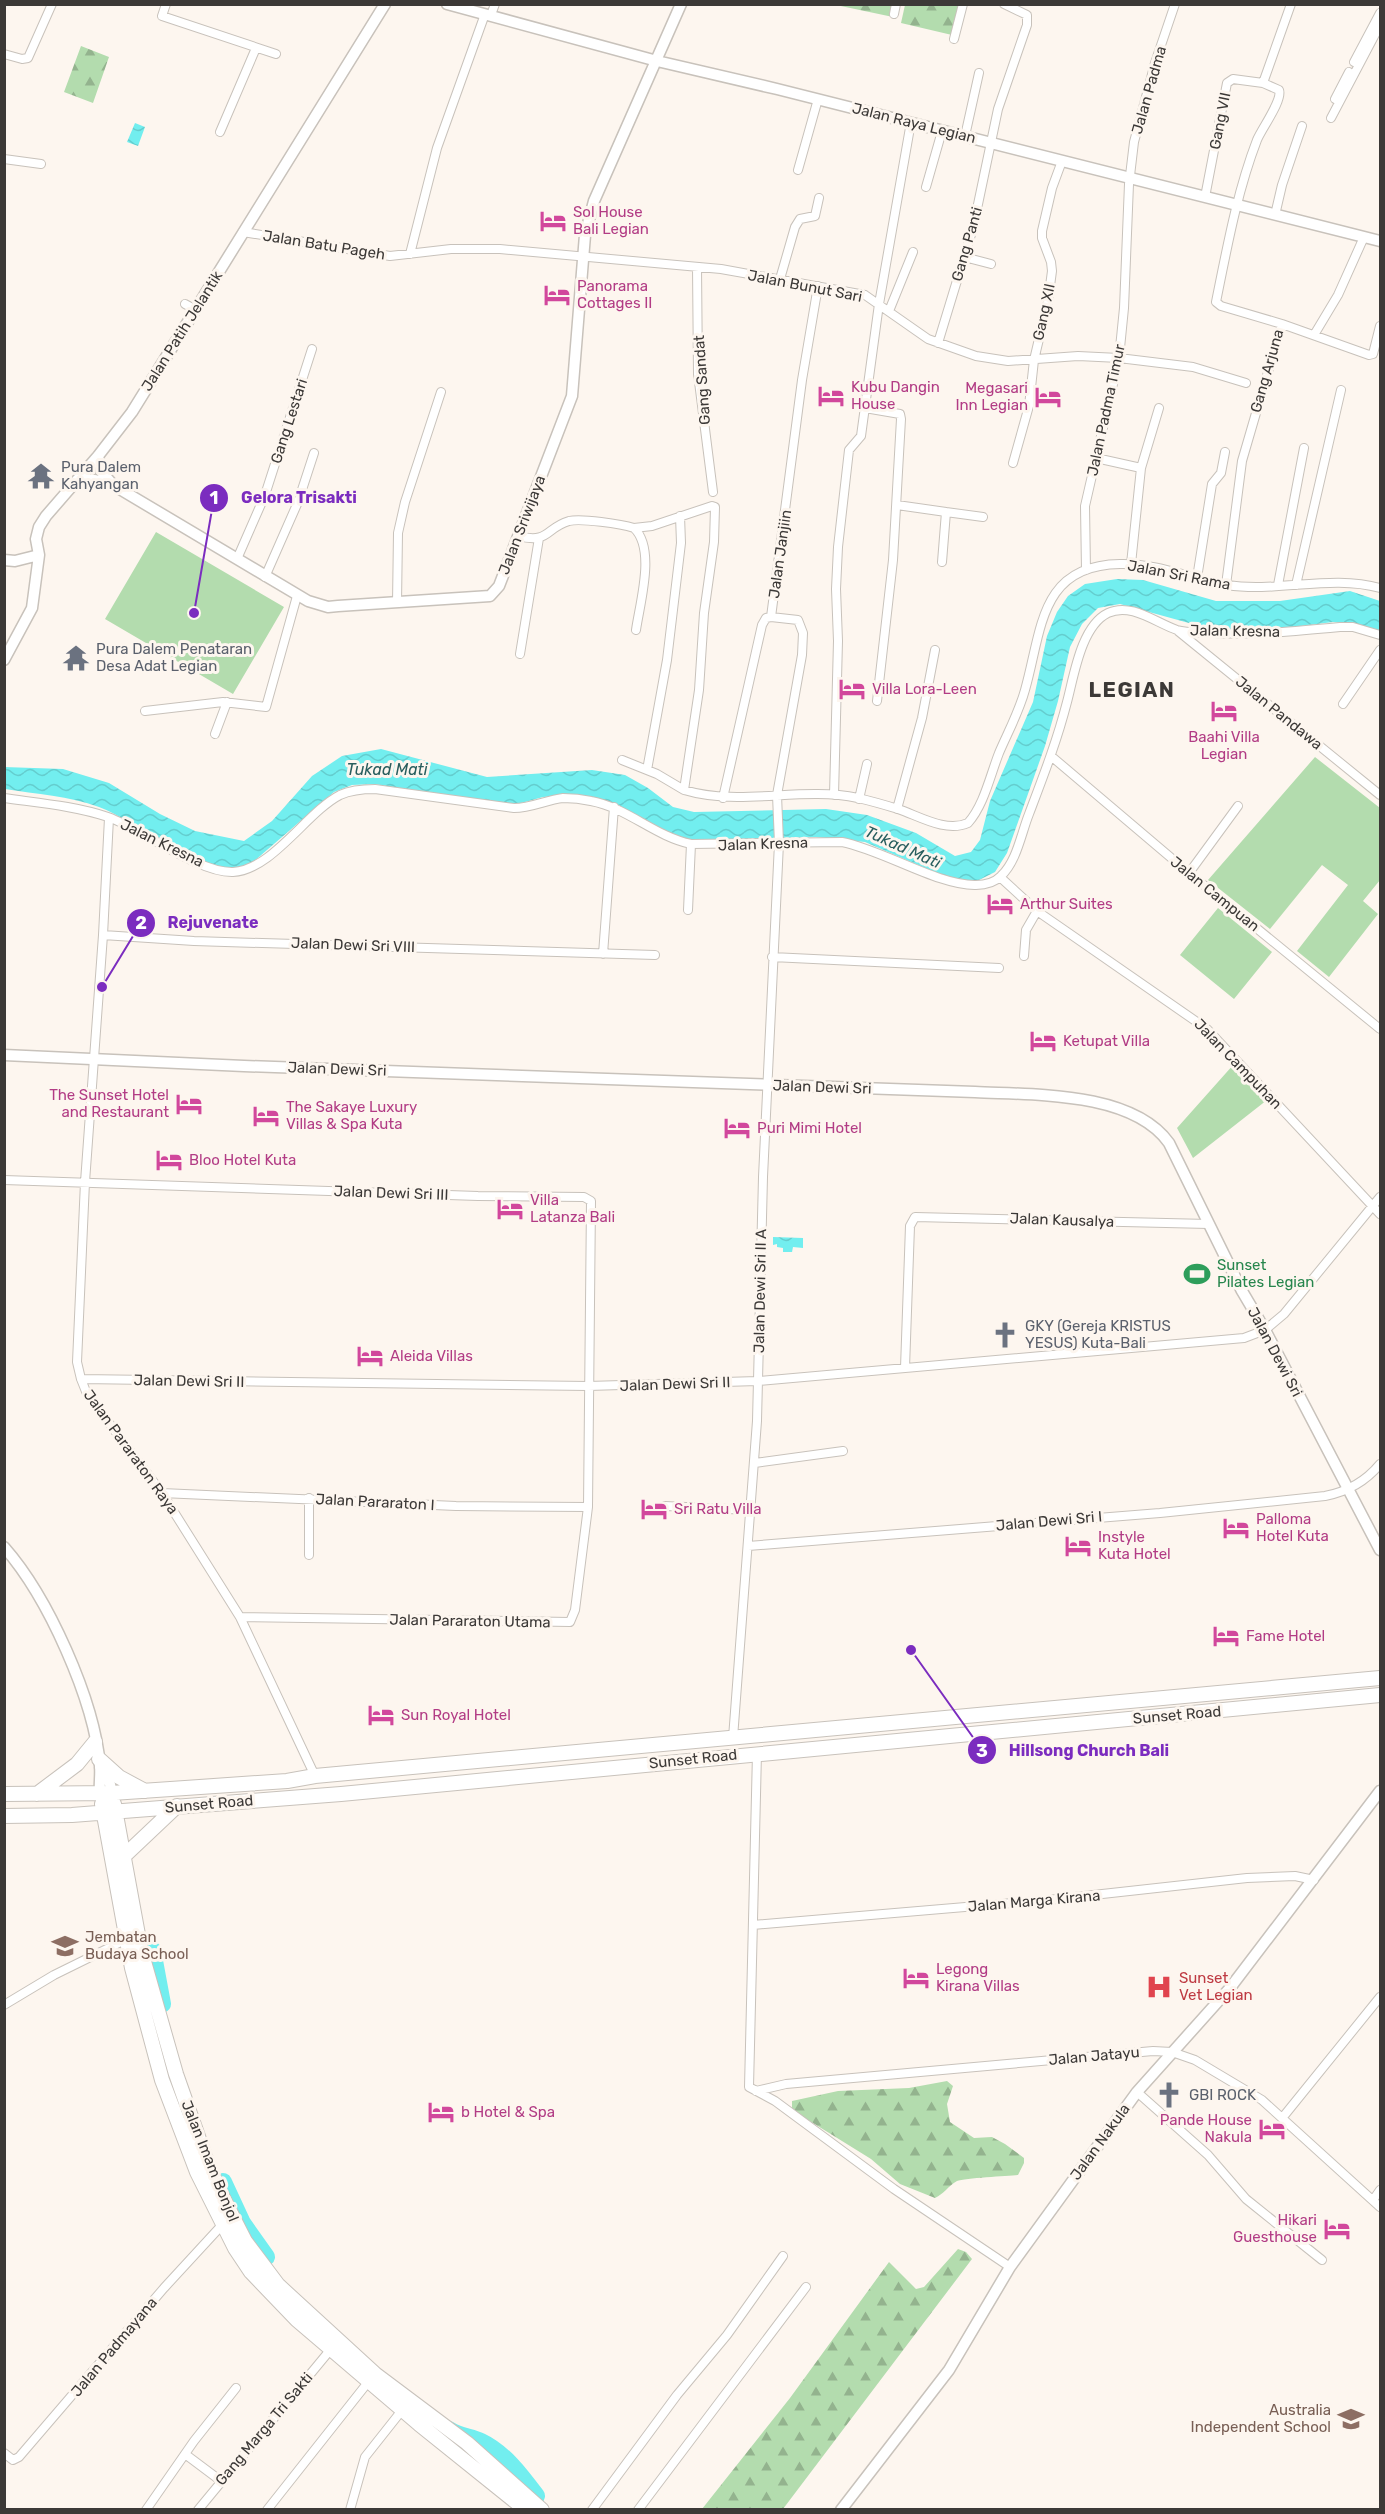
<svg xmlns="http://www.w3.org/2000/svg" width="1385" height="2514" font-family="Rubik,sans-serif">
<defs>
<pattern id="forest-firs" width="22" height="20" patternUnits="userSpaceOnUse" patternTransform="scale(1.5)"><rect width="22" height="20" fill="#b3dcae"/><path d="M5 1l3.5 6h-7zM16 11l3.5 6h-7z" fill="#93b38e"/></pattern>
<pattern id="water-waves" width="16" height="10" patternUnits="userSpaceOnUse" patternTransform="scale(1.5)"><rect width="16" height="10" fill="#72eeef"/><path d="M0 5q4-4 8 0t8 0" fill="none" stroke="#64cdce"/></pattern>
</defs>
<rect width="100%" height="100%" fill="#fdf6ef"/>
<path fill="#b3dcae" d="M156,532L284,607L233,694L105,619Z
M1315,757L1380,808V880L1363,901L1378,914L1329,977L1297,951L1348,885L1322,865L1270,929L1208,880Z
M1218,908L1272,952L1234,999L1180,955Z
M1234,1064L1267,1100L1193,1158L1177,1128Z"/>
<path fill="url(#forest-firs)" d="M836,5H896L893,17Z
M905,5H960L952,35L901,23Z
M81,46L109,57L93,103L64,92Z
M947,2081L953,2086L947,2104L950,2122L974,2138L992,2137L1005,2144L1024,2158V2163L1018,2175C1007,2176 965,2178 957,2181C948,2186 944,2194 935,2198L900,2184L871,2159L792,2110V2101L838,2091L909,2088Z
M958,2249L966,2252L972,2259L783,2509H702L790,2398L889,2262L916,2289L924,2287Z"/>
<path fill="url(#water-waves)" d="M135,123L145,127L138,146L127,142Z
M1117,579L1143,580L1216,601H1280L1350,591L1380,601V632L1362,625L1333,622L1285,628L1235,631L1207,628L1120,604L1098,608L1082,624L1070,647L1058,701L1045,746L1007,853L995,872L979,880L955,881L865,842L816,837L695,841L672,837L648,824L619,805L570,795L543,797L514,805L374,784L352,785L334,792L253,862C248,865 242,869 237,869C197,872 138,822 99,807C69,796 36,794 5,789L4,767L63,769L109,783L160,814L195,831L244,841L272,821L312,776L342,756L381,749L487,777L592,770L625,775L648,788L673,807L694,812L826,809L867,815L916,833L955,856L971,852L980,840L990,801L1033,702L1047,636L1057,612L1068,596L1085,584Z
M773,1237L803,1238V1248L793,1247L792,1252H783V1248L777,1247V1244L773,1245Z"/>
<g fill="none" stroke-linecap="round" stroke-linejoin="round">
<path stroke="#72eeef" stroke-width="18" d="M152,1950L162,2004
M223,2182L242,2223L266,2257
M449,2430C459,2437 471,2437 481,2442C504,2453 521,2476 536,2496"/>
<g stroke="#c8c2bb" stroke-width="10">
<path id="street" d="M166,4L162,16L276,54
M894,14L896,4
M491,15L495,4
M954,39L963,4
M4,54L22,59L28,58L52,4
M1354,62L1380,13
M1335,99L1349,72
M1331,118L1380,25
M220,132L256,48
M965,136L979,73
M4,159L41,164
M798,170L818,99
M926,187L942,131
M1205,197L1227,83L1233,79L1263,83
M1275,215L1282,185L1302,126
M243,232L390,256L451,249H500L721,269L865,295L928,339L976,356L1008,361L1078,356L1119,358L1193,367L1246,383
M410,254L437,148L485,14
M964,257L991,264
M697,267L698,374L713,492
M780,279L795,227L800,219L815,216L819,198
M185,304L196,310
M889,311L913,252
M1282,324L1369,355L1373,354L1380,326
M1314,335L1338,295L1364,237
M938,343L973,228L998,109L1027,25V15L1004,4
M865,408L900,414L901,419L893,560L877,701
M1096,458L1141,468
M1013,463L1029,406L1034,360L1048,301L1052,271L1051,262L1042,238V231L1052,188L1062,161
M897,505L946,512L942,562
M946,512L983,517
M634,528L652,526L712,506L715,507L714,542L704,613L699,690L684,790C741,807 800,786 858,798C871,801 885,805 898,809C919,816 946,833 968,823C984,805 990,776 999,753C1008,732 1019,712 1025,690C1042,631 1039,565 1120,564C1157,563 1191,579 1227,585C1278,593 1331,574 1380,588
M518,536C550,544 545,528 569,521C581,518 621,524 634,528C656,549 640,602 636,630
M237,559L265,495L312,349
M1131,564L1141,468L1159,408
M1086,570L1085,506L1119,358L1124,308L1129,184L1134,142L1155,63L1175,4
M265,577L298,502L314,453
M1197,578L1212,484L1221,473L1225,452
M1226,585L1242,461L1282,324L1221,306L1216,302C1227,248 1237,192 1257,140C1262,128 1283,100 1279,90L1263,83L1291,4
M1278,585L1304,448
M1296,585L1341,390
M397,603L398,533L405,502L441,392
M771,617L802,380L818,286
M1178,631L1380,795
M520,654L539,538
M1343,704L1380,650
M145,711L223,702L266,707L297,596
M215,734L227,702
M1051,756L1189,873L1380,1029
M622,760L657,774L684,790
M647,770L667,660L681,543L680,516
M834,795L838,641L836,589L838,547L849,450L861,436L879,304L911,122
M4,798C39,803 75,806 108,817C142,829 198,873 233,872C272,870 307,812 340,795C351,790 363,789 375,789L514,808C531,808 546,800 563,798C572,798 582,799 591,801C628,808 654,836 691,844L842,842C883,850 939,886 976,885C985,885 994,883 1001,876C1017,861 1021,834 1029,814C1043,777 1057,741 1067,702C1074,676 1081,626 1108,613C1131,602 1156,623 1177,630C1187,633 1202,632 1213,633C1256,635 1298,631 1340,627H1353L1380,635
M723,798L762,625L766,618L771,617
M859,799L867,764
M897,809L922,718L935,650
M109,818L103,935L85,1182L77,1362L81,1379L87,1394L162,1493L240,1617L315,1776
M1189,873L1238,806
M1000,877L1037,911L1207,1029L1380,1214
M688,910L691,844
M103,935L194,941L655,955
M603,954L614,807
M1024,956L1026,930L1037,911
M772,957L999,968
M4,1180L478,1196L584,1197L591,1201L588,1507L575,1610L570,1622L240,1617
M905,1368L910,1226L915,1217L1209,1224
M81,1379L588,1386L758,1381L1244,1338L1265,1330L1284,1314L1380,1197
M755,1463L843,1451
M162,1493L456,1506L588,1507
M309,1498V1555
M665,1506L749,1510
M748,1546L1160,1513L1325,1496C1346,1492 1366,1481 1380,1464
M733,1738L757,1421L763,1177L779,843L777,795L802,655L803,633L798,620L771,617
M757,1753L749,2087L775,2101L894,2189L1010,2267
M753,1925L1048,1900L1247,1878L1295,1876L1314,1880
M4,2005L54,1975L127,1939
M756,2091L786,2084L1153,2051L1172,2052L1195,2060L1262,2100L1380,2207
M1137,2092L1208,2155L1246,2199L1322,2260
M1283,2117L1380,1997
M1373,2200L1380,2190
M4,2453L13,2460L19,2457L164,2288L222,2225
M185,2454L221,2481
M146,2510L194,2441L236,2388
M198,2510L331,2349
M267,2510L369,2381
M350,2510L365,2457L403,2409
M592,2510L677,2395L727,2335L783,2256
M638,2510L806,2287"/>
</g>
<g stroke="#c8c2bb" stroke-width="13">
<path id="secondary" d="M447,4L657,61L777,89L1380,241
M98,456L101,471L113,485L308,601L328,607L338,606L490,596L499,586L572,396L585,235L594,201L681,4
M77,480H95L112,485
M4,560L15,561L39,555
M4,660L32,608L39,555L36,539L39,527L46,516L98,456L132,412L385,4
M4,1055L244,1066L975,1092C1032,1095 1132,1091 1169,1143L1242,1291L1265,1330L1380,1550
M4,1547C48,1597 94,1699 100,1766C101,1775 99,1784 100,1794
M100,1768L109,1780L112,1793
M841,2510L949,2370L1010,2267L1137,2092L1230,1988L1380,1791"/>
</g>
<g stroke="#c8c2bb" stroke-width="16">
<path id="highway" d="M99,1759L119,1777L145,1791
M4,1794L112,1793L287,1781L315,1776L1380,1678
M37,1794L77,1764L95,1742
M102,1804L132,1968L162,2080L197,2172L235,2248L251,2272L297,2320L419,2424L526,2510
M114,1804L141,1951L176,2074L207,2162L221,2194L245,2241L278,2285L375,2374L467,2443L542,2510
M4,1816L72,1815L341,1794L1380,1695
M122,1858L177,1806"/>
</g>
<use href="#street" stroke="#fff" stroke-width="8"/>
<use href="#secondary" stroke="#fff" stroke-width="10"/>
<use href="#highway" stroke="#fff" stroke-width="14"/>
</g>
<defs>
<g id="hotel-bare" transform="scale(2.07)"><path d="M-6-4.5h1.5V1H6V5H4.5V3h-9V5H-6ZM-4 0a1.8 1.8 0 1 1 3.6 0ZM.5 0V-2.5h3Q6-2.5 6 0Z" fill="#d1479c" stroke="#fdf6ef" stroke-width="2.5" paint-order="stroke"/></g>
<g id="temple-bare" transform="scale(2.07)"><path d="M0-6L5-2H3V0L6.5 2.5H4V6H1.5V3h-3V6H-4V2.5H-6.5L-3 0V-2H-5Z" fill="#6b7280" stroke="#fdf6ef" stroke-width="2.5" paint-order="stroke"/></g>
<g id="stadium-bare" transform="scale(2.07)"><path d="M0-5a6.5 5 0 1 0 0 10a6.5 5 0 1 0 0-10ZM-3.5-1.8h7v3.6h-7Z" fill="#2e9e5b" stroke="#fdf6ef" stroke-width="2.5" paint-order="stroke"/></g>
<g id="church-bare" transform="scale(2.07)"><path d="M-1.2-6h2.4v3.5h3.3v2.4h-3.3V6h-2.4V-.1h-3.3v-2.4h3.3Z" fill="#6b7280" stroke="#fdf6ef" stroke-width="2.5" paint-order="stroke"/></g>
<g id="school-bare" transform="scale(2.07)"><path d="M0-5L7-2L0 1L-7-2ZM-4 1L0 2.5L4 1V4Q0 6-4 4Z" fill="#8d6e63" stroke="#fdf6ef" stroke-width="2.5" paint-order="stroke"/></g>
<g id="hospital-bare" transform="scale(2.07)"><path d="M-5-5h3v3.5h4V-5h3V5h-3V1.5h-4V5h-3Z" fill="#e0444e" stroke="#fdf6ef" stroke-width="2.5" paint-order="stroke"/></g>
</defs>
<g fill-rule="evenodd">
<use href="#hotel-bare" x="553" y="221"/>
<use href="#hotel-bare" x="557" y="295"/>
<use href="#hotel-bare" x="831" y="396"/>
<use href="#hotel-bare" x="1048" y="397"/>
<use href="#temple-bare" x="41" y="476"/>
<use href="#temple-bare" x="76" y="658"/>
<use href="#hotel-bare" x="852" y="689"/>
<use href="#hotel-bare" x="1224" y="711"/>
<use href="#hotel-bare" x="1000" y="904"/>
<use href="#hotel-bare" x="1043" y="1041"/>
<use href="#hotel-bare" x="189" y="1104"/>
<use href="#hotel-bare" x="266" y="1116"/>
<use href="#hotel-bare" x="737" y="1128"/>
<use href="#hotel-bare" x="169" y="1160"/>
<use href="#hotel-bare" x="510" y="1209"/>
<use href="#stadium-bare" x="1197" y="1274"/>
<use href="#church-bare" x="1005" y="1335"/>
<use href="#hotel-bare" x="370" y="1356"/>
<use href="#hotel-bare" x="654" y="1509"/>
<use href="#hotel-bare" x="1236" y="1528"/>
<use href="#hotel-bare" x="1078" y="1546"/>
<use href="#hotel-bare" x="1226" y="1636"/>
<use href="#hotel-bare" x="381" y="1715"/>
<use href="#school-bare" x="65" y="1946"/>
<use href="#hotel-bare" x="916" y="1978"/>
<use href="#hospital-bare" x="1159" y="1987"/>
<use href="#church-bare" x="1169" y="2095"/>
<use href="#hotel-bare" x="441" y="2112"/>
<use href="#hotel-bare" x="1272" y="2129"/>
<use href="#hotel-bare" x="1337" y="2229"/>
<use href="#school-bare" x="1351" y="2419"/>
</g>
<g text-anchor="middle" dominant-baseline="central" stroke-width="6" stroke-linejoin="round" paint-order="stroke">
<g font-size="15" fill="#3c3937" stroke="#fdf6ef">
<text transform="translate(1149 90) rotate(-74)">Jalan Padma</text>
<text transform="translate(1220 121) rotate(-79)">Gang VII</text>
<text transform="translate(914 123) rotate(14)">Jalan Raya Legian</text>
<text transform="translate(967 244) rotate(-74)">Gang Panti</text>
<text transform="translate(324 245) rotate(9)">Jalan Batu Pageh</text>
<text transform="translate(805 286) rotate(11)">Jalan Bunut Sari</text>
<text transform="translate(1044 312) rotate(-78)">Gang XII</text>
<text transform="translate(182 331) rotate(-58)">Jalan Patih Jelantik</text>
<text transform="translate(1267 371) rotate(-74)">Gang Arjuna</text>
<text transform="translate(702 380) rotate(-94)">Gang Sandat</text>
<text transform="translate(1106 410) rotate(-78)">Jalan Padma Timur</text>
<text transform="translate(289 421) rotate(-72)">Gang Lestari</text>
<text transform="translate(522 525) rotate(-69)">Jalan Sriwijaya</text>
<text transform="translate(780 554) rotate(-82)">Jalan Janjiin</text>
<text transform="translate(1179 575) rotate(11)">Jalan Sri Rama</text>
<text transform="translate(1235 631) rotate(1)">Jalan Kresna</text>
<text transform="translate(1279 713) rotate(39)">Jalan Pandawa</text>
<text transform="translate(162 843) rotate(26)">Jalan Kresna</text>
<text transform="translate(763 844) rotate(-2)">Jalan Kresna</text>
<text transform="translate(1215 894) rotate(39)">Jalan Campuan</text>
<text transform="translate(353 945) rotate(2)">Jalan Dewi Sri VIII</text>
<text transform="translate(1238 1064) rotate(46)">Jalan Campuhan</text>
<text transform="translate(337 1069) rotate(2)">Jalan Dewi Sri</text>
<text transform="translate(822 1087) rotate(2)">Jalan Dewi Sri</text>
<text transform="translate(391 1193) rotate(2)">Jalan Dewi Sri III</text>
<text transform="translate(1062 1220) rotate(2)">Jalan Kausalya</text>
<text transform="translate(760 1291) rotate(-89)">Jalan Dewi Sri II A</text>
<text transform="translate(1275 1352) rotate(62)">Jalan Dewi Sri</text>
<text transform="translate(189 1381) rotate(1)">Jalan Dewi Sri II</text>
<text transform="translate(675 1384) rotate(-2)">Jalan Dewi Sri II</text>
<text transform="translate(131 1452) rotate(54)">Jalan Pararaton Raya</text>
<text transform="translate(375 1502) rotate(3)">Jalan Pararaton I</text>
<text transform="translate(1049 1521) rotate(-5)">Jalan Dewi Sri I</text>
<text transform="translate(470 1621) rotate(1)">Jalan Pararaton Utama</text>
<text transform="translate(1177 1715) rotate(-5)">Sunset Road</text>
<text transform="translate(693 1759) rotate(-6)">Sunset Road</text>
<text transform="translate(209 1804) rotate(-5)">Sunset Road</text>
<text transform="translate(1034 1901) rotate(-5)">Jalan Marga Kirana</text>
<text transform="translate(1094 2056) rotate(-5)">Jalan Jatayu</text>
<text transform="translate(1100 2142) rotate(-54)">Jalan Nakula</text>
<text transform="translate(210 2161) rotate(68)">Jalan Imam Bonjol</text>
<text transform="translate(114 2347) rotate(-50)">Jalan Padmayana</text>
<text transform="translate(264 2429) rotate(-50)">Gang Marga Tri Sakti</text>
</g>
<g font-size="15" fill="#b23c85" stroke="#fdf6ef" text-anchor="start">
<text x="573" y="212">Sol House<tspan x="573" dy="17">Bali Legian</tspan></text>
<text x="577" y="286">Panorama<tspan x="577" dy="17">Cottages II</tspan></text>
<text x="851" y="387">Kubu Dangin<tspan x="851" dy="17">House</tspan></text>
<text x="1028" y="388" text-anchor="end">Megasari<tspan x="1028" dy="17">Inn Legian</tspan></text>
<text x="872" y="689">Villa Lora-Leen</text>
<text x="1224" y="737" text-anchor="middle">Baahi Villa<tspan x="1224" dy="17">Legian</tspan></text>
<text x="1020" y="904">Arthur Suites</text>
<text x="1063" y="1041">Ketupat Villa</text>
<text x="169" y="1095" text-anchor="end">The Sunset Hotel<tspan x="169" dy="17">and Restaurant</tspan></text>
<text x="286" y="1107">The Sakaye Luxury<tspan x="286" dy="17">Villas &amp; Spa Kuta</tspan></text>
<text x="757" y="1128">Puri Mimi Hotel</text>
<text x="189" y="1160">Bloo Hotel Kuta</text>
<text x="530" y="1200">Villa<tspan x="530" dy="17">Latanza Bali</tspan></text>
<text x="390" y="1356">Aleida Villas</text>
<text x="674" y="1509">Sri Ratu Villa</text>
<text x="1256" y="1519">Palloma<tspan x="1256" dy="17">Hotel Kuta</tspan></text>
<text x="1098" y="1537">Instyle<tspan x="1098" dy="17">Kuta Hotel</tspan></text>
<text x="1246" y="1636">Fame Hotel</text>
<text x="401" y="1715">Sun Royal Hotel</text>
<text x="936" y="1969">Legong<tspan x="936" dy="17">Kirana Villas</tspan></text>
<text x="461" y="2112">b Hotel &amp; Spa</text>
<text x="1252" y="2120" text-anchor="end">Pande House<tspan x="1252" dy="17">Nakula</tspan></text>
<text x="1317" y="2220" text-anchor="end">Hikari<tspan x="1317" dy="17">Guesthouse</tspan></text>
</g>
<g font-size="15" fill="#5b616d" stroke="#fdf6ef" text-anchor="start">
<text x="61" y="467">Pura Dalem<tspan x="61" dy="17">Kahyangan</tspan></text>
<text x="96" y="649">Pura Dalem Penataran<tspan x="96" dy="17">Desa Adat Legian</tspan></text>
<text x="1025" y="1326">GKY (Gereja KRISTUS<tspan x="1025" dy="17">YESUS) Kuta-Bali</tspan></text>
<text x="1189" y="2095">GBI ROCK</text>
</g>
<g font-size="15" fill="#27864d" stroke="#fdf6ef" text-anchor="start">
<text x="1217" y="1265">Sunset<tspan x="1217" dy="17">Pilates Legian</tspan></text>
</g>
<g font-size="15" fill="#785e54" stroke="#fdf6ef" text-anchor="start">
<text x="85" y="1937">Jembatan<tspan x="85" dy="17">Budaya School</tspan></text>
<text x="1331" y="2410" text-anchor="end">Australia<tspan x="1331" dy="17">Independent School</tspan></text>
</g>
<g font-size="15" fill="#be3a42" stroke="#fdf6ef" text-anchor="start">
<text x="1179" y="1978">Sunset<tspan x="1179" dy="17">Vet Legian</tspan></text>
</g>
<g font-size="16" font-style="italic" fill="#295e5e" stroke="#fdf6ef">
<text x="387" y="769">Tukad Mati</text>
<text transform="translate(903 847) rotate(24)">Tukad Mati</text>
</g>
<g font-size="21" font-weight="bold" letter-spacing="1.5" fill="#3c3937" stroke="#fdf6ef">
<text x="1132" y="689">LEGIAN</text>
</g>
</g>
<path fill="none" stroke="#7b2cbf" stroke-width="2" d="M194 613L214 498M102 987L141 923M911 1650L982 1750"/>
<g fill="#7b2cbf" stroke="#fdf6ef" stroke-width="2">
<circle cx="194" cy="613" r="6"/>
<circle cx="102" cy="987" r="6"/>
<circle cx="911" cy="1650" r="6"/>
<circle cx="214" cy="498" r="15"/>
<circle cx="141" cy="923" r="15"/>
<circle cx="982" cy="1750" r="15"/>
</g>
<g font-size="18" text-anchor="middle" font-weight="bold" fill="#fff">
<text x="214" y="504">1</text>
<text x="141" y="929">2</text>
<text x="982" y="1757">3</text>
</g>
<g font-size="16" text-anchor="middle" font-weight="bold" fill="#7b2cbf" stroke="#fdf6ef" stroke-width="6" stroke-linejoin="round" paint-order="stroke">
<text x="299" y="503">Gelora Trisakti</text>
<text x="213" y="928">Rejuvenate</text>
<text x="1089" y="1756">Hillsong Church Bali</text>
</g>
<rect width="1385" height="2514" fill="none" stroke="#3c3937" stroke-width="12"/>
</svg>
